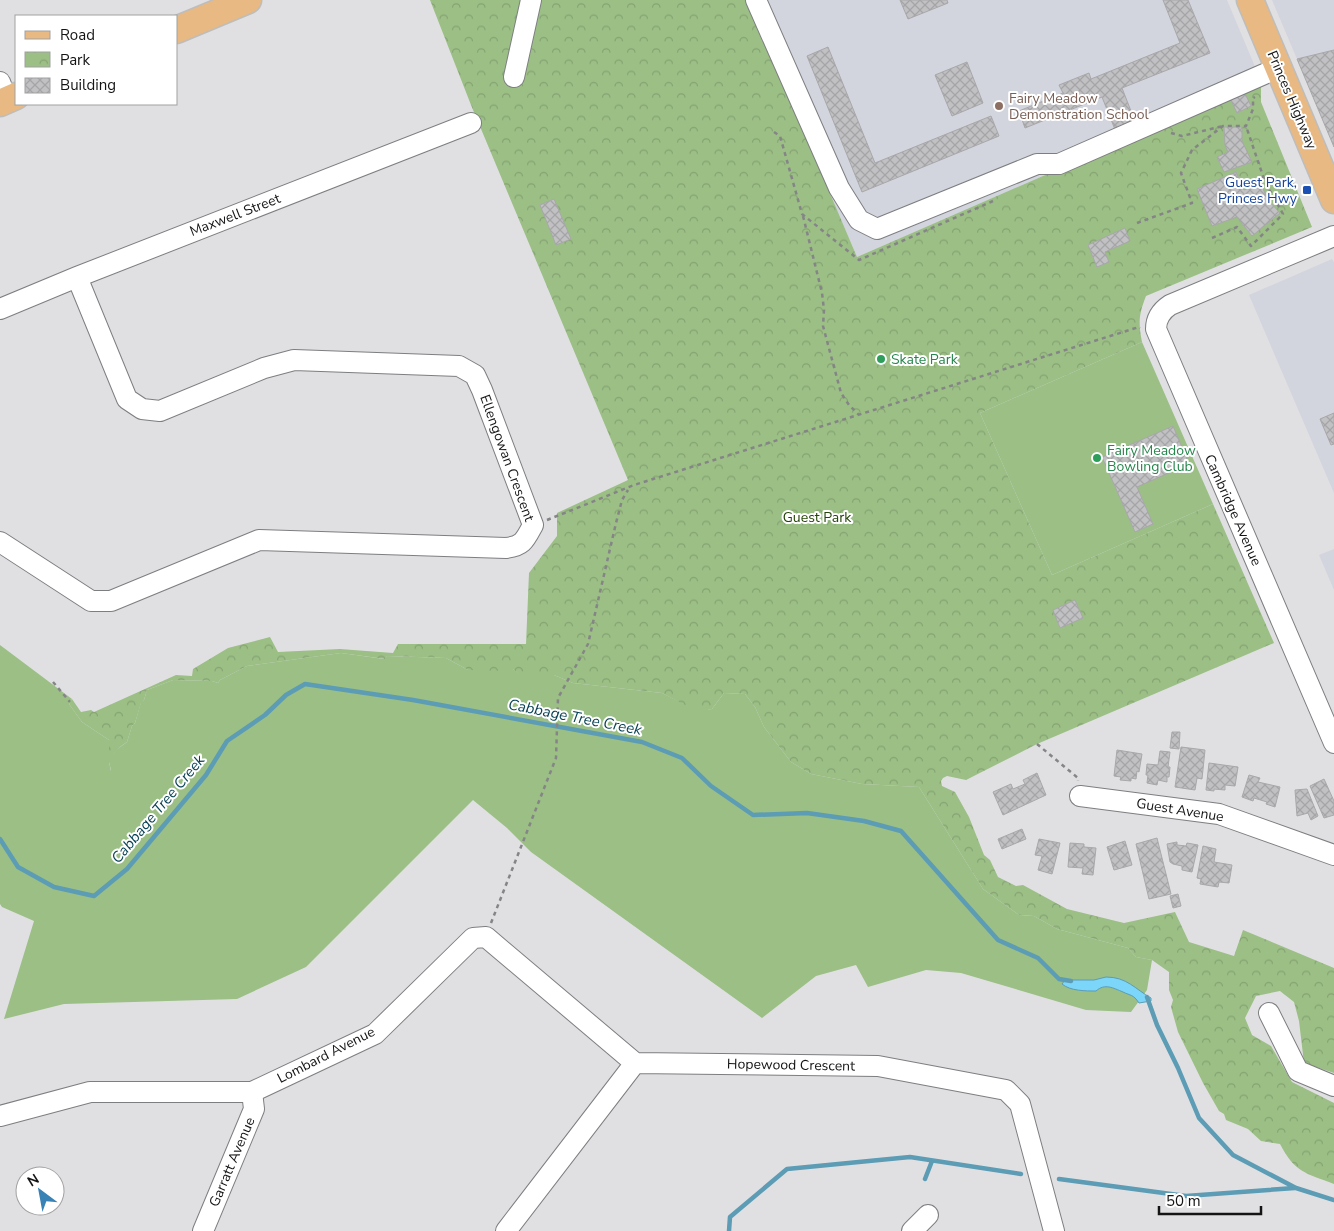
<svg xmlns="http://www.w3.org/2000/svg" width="1334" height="1231" font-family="'Nunito Sans',sans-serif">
<defs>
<pattern id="park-crowns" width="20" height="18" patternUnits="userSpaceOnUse" patternTransform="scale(1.25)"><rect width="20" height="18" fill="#9bbf85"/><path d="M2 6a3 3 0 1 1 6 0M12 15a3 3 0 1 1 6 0" fill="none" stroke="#85a372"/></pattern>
<pattern id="building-cross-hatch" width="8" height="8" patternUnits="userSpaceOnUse" patternTransform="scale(1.25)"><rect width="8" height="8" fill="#c1c1c4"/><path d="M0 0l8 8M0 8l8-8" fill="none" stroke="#a5a5a8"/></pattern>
</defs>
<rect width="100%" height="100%" fill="#e0e0e3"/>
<path fill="#d2d4de" d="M748,0H1227L1261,81L857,257Z
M1272,0H1334V147L1297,59Z
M1332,259L1334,262V493L1249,295Z
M1334,549V590L1319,555Z"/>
<path fill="#9bbf85" d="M1142,342L1213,504L1052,575L980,413Z
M0,645L72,699L69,704L82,722L109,740V762L111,771L112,756L116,750L127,742L132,726L135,723L141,702L144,700L147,690L173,680L212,681L218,683L220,680L247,666L341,653L384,659L387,656L446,658L468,670L509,669H513L521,675H554L573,683L662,693L698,711L712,709L724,693L745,694L755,707L764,727L791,762L811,774L862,784L919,787L983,889L1019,915L1034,916L1057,929L1128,948L1136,957L1152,960L1147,990L1131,1012L1086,1010L961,973L926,970L868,987L856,965L816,976L762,1018L531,852L507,828L473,800L306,967L237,999L64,1004L4,1019L34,921L2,907L0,904Z"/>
<path fill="url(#park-crowns)" d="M430,0H748L857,257L1261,81V102L1312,227L1146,296C1139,314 1138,322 1142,342L980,413L1052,575L1213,504L1274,643L1037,744L966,780L947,776L943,778L941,781L942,786L955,792L969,817L984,855L990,860L998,877L1016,886L1023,885L1067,909L1124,923L1175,912L1189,942L1234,956L1243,930L1334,968V1073L1304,1063L1299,1021L1294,1002L1280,991L1256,996L1245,1018L1252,1035L1271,1046L1292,1082L1334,1103V1184C1306,1173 1295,1173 1280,1144L1261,1141L1248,1129L1226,1120L1224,1114L1219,1111L1203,1083L1178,1032L1171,1007L1173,1000L1169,990V972L1152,960L1136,957L1128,948L1057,929L1034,916L1019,915L983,889L919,787L862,784L811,774L791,762L764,727L755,707L745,694L724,693L712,709L698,712L662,693L573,683L554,675H520L513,669H509L508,671L468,670L446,658L387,656L385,659L341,653L247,666L220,680L218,683L212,681L173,680L147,690L144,700L141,703L135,723L132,726L127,742C111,753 112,755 112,774L109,762V740L82,722L69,704L72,699L81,712L91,710L94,712L176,675L192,676L193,669L228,648L270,637L278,652L340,649L393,653L398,644H526L529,573L557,536V513L628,480L471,105Z"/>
<path fill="#7bd6fa" stroke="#5c9cb5" d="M1106,977C1127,977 1135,989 1151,998V1001L1139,1003C1133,994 1131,996 1123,992C1113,988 1105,983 1096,991C1086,991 1070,991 1062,984L1065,980H1094Z"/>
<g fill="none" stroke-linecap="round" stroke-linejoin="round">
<path stroke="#5c9cb5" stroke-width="4.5" d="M0,839L18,867L54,887L94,896L127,869L206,775L227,741L265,715L286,695L305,684L413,700L642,742L682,758L711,786L753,815L807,813L864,821L901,831L998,940L1038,958L1059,979L1071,981
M1147,997L1157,1025L1178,1068L1199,1118L1233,1155L1296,1188L1334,1200
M925,1179L932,1161
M1059,1179L1186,1196L1295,1188
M729,1231L730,1217L787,1169L910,1157L1021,1174"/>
</g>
<path fill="url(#building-cross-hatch)" stroke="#a8a8aa" d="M900,0H947L948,3L908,19Z
M1163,0H1188L1210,53L1122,88L1136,124L1116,132L1102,97L1025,128L1019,111L1063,93L1059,85L1089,73L1091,79L1180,43Z
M828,47L875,163L991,116L999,136L862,192L807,56Z
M1334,50V147L1297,59Z
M967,62L983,103L952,116L935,75Z
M1243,89L1251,106L1237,113L1229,96Z
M1224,127H1242V141L1252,162L1224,172L1217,157L1228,152L1225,145Z
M1236,172L1244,190L1261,183L1267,199L1280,213L1252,236L1237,217L1212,226L1197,189Z
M554,199L571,239L556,245L540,205Z
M1125,228L1130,241L1105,252L1109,262L1097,267L1088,245Z
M1334,413V444L1331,445L1320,419Z
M1173,426L1189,464L1137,487L1153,524L1135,532L1102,457Z
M1075,600L1083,618L1060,628L1053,610Z
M1172,732H1180L1179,749L1170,748Z
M1181,747L1205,750L1202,779L1197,778L1195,790L1175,787Z
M1117,750L1142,754L1139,772L1137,771L1136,779L1131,778V781L1120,780L1121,777L1114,776Z
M1160,751L1170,752L1168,767H1170L1169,777H1167V782L1158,780L1157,785L1147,783L1148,775H1146L1147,764L1158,765Z
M1209,763L1238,767L1235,786L1225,785V790L1214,789V791L1206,790Z
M1037,773L1046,795L1003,815L993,792L1011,784L1013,789L1025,784L1023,780Z
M1249,775L1260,778L1258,782L1280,787L1275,807L1266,804L1267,802L1254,798L1253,801L1242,797Z
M1324,779L1334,801V815L1324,818L1310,786Z
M1307,789L1318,816L1311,820L1308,813L1297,816L1295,790Z
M1022,829L1026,839L1002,849L998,839Z
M1157,838L1171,894L1149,899L1136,844Z
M1039,839L1060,843L1052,874L1038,870L1042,856L1035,855Z
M1125,841L1132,865L1114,870L1107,847Z
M1177,842V845L1186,846L1187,843L1198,845L1192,872L1182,870V866L1173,864L1170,862L1167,844Z
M1070,843L1084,844V847L1096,848L1093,875L1082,874L1083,868L1068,867Z
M1203,846L1216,849L1214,862L1232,865L1229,883L1219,882L1218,887L1200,884L1201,879L1197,878Z
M1178,894L1181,906L1173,908L1170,896Z"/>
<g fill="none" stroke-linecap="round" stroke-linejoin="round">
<g stroke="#7d7e80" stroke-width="22">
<path id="minor" d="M756,0L839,188L859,220L877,229L1037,164H1059L1278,68
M514,77L531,0
M0,82L7,100
M1334,236L1170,305C1161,311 1156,318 1156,329L1334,743
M0,309L77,277L471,123
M0,542L91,601H111L259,540L506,548C523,546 525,540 533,525L482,390L475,375L459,366L294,360L264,368L160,411L142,409L127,399L77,277
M1080,796L1219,814L1334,855
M1269,1013L1298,1071L1334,1086
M635,1063L878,1066L1006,1090L1020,1104L1054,1231
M0,1116L90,1092H252L375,1034L473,938L486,937L635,1063
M203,1231L254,1109L252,1092
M506,1231L635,1063
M912,1231L928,1215"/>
</g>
<g stroke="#bdbdbd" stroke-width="29">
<path id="major" d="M1250,0L1334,200
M176,30L248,0
M0,103L16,96"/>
</g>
<path stroke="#858587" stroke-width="2.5" stroke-dasharray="4 4" stroke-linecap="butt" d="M774,132L780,136L802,214L859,260L993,201
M1171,133L1182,136L1223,126
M803,216L822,293L824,310L823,326L841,393L849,405L858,414
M1137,223L1192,203L1181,173L1192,150L1223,126H1246L1253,109V98L1255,97
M1212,238L1237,227L1251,246L1283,214L1265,182L1246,126
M547,520L634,485L1139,327L1140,328
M53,682L70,702
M1037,744L1078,778V781
M491,923L556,758L558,698L588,644L616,523L622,500L628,490"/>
<use href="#minor" stroke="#fff" stroke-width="20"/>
<use href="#major" stroke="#e8b982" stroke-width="26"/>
</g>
<circle fill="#8d6e63" stroke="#fff" stroke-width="2" cx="999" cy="106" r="5"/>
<rect fill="#1a4fb4" stroke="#fff" stroke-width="2" x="1302" y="185" width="10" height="10" rx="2.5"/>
<g fill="#2e9e5b" stroke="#fff" stroke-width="2">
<circle cx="881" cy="359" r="5"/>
<circle cx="1097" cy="458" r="5"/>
</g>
<g text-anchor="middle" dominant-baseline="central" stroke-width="4" stroke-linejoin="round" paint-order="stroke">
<g font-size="14" fill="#785e54" stroke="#fff" text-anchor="start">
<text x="1009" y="98">Fairy Meadow<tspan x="1009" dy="16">Demonstration School</tspan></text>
</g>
<g font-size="14" fill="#141415" stroke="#fff">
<text transform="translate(1292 100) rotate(67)">Princes Highway</text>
<text transform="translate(235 215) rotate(-21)">Maxwell Street</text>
<text transform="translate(507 458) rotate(70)">Ellengowan Crescent</text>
<text transform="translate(1233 510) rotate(66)">Cambridge Avenue</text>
<text transform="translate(1180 810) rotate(9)">Guest Avenue</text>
<text transform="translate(326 1055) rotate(-27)">Lombard Avenue</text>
<text transform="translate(791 1065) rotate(1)">Hopewood Crescent</text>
<text transform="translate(232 1162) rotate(-67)">Garratt Avenue</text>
</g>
<g font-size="14" fill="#164399" stroke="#fff" text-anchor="end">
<text x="1297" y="182">Guest Park,<tspan x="1297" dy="16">Princes Hwy</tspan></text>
</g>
<g font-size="14" fill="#27864d" stroke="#fff" text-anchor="start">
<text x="891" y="359">Skate Park</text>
<text x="1107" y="450">Fairy Meadow<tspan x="1107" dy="16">Bowling Club</tspan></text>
</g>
<g font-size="14" fill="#254508" stroke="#fff">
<text x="817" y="517">Guest Park</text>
</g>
<g font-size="15" font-style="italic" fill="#094254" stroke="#fff">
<text transform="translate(575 717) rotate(11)">Cabbage Tree Creek</text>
<text transform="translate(158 809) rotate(-50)">Cabbage Tree Creek</text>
</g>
</g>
<rect x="15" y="15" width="162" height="90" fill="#ffffff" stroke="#a1a1a1"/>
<rect x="25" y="31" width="25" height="8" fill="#e8b982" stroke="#a1a1a1"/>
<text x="60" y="40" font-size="15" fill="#141415">Road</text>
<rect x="25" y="52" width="25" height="15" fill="url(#park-crowns)" stroke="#a1a1a1"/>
<text x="60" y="65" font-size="15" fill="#141415">Park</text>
<rect x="25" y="78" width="25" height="15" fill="url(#building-cross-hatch)" stroke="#a1a1a1"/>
<text x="60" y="90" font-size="15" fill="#141415">Building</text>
<g transform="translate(40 1191) rotate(328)"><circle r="24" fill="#ffffff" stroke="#a1a1a1"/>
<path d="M0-4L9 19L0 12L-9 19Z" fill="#3882b6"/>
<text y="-8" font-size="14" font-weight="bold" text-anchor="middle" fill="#141415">N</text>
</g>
<path d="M1159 1206v8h102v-8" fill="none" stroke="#141415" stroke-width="2.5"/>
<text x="1166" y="1206" font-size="15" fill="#141415" stroke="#ffffff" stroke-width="4" paint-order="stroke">50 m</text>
</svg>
